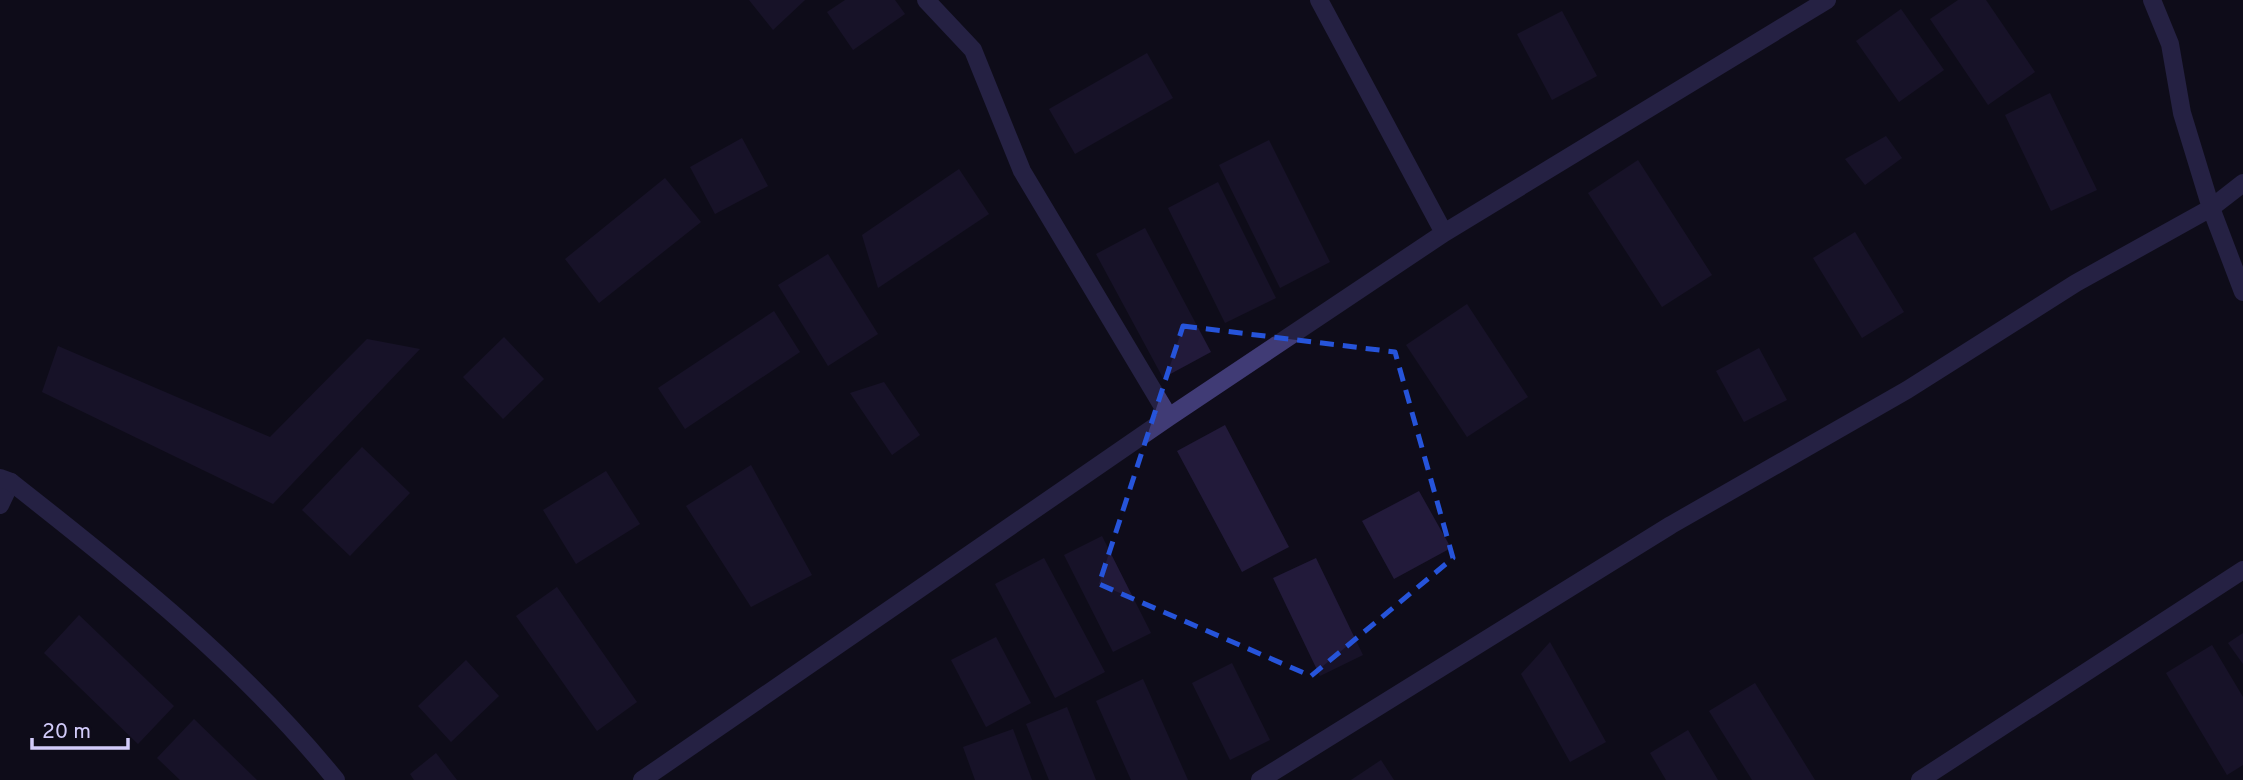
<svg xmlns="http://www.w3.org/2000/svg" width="2243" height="780" font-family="Overpass,sans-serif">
<rect width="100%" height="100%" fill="#0f0c1a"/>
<path fill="#221a3a" d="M749,0H805L773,30Z
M845,0H895L905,14L853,50L827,12Z
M1958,0H1986L2035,72L1988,105L1930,19Z
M1901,9L1944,70L1899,102L1856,41Z
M1562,11L1597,76L1552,100L1517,34Z
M1147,53L1173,98L1075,154L1049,109Z
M2050,93L2097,190L2051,211L2005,115Z
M1886,136L1902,158L1865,185L1845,159Z
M742,138L768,186L715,214L690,167Z
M1269,140L1330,262L1280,288L1219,165Z
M1638,160L1712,275L1662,307L1588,193Z
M959,169L989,214L878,288L862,235Z
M665,178L701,222L599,303L565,259Z
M1218,182L1276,298L1225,323L1168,208Z
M1145,228L1211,352L1163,378L1096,254Z
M1855,232L1904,312L1862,338L1813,258Z
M828,254L878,334L828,366L778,285Z
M1467,304L1528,397L1467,437L1406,345Z
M774,311L800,352L685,429L658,388Z
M504,337L544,379L503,419L463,377Z
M367,339L420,349L273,504L42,392L58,346L270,437Z
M1759,348L1787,400L1744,422L1716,371Z
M884,382L920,435L892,455L850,393Z
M1225,425L1289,547L1242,572L1177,451Z
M362,447L410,493L350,556L302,510Z
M751,465L812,575L751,607L686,506Z
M606,471L640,524L576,564L543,510Z
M1419,491L1451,548L1394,579L1362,521Z
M1102,536L1151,633L1113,652L1064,555Z
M1044,558L1105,672L1055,698L995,584Z
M1316,558L1363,655L1320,676L1273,578Z
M557,587L637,702L597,731L516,616Z
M79,615L174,706L138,744L44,653Z
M2243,633V664L2228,643Z
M996,637L1031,703L986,727L951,660Z
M1550,642L1606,742L1570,762L1521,674Z
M2212,645L2243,697V765L2227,775L2166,673Z
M466,660L499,696L451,742L418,706Z
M1232,663L1270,740L1230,760L1192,683Z
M1143,679L1188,780H1131L1096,701Z
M1755,683L1815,780H1752L1709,711Z
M1067,707L1096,780H1049L1026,724Z
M194,719L257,780H180L157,758Z
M1013,729L1032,780H975L963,747Z
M1688,730L1718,780H1666L1650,753Z
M436,753L457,780H414L410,774Z
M1381,760L1394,780H1351Z"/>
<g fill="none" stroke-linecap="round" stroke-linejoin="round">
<path stroke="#403b75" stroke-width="18" d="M926,0L973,50L1022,171L1169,417
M1319,0L1444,233
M2152,0L2170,44L2182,113L2211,208L2243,292
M0,505L11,482
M642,780L1169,417L1444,233L1827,0
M1260,780L1671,525L1907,390L2076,283L2211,208L2243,183
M1920,780L2243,570"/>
<path stroke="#403b75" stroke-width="18" d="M0,478L11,482C127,573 243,665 336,780"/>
</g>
<path d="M0 0H2243V780H0ZM1183,326L1395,352L1453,558L1311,676L1099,584Z" fill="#0f0c1a" fill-opacity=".55" fill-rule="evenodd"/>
<path fill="none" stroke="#2654da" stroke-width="5" stroke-dasharray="14 9" stroke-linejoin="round" d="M1183,326L1395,352L1453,558L1311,676L1099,584Z"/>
<path d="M32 738v10h96v-10" fill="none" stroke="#d2cbfa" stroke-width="3.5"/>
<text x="42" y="738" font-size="21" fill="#d2cbfa" stroke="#0f0c1a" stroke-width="5" paint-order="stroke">20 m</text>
</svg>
